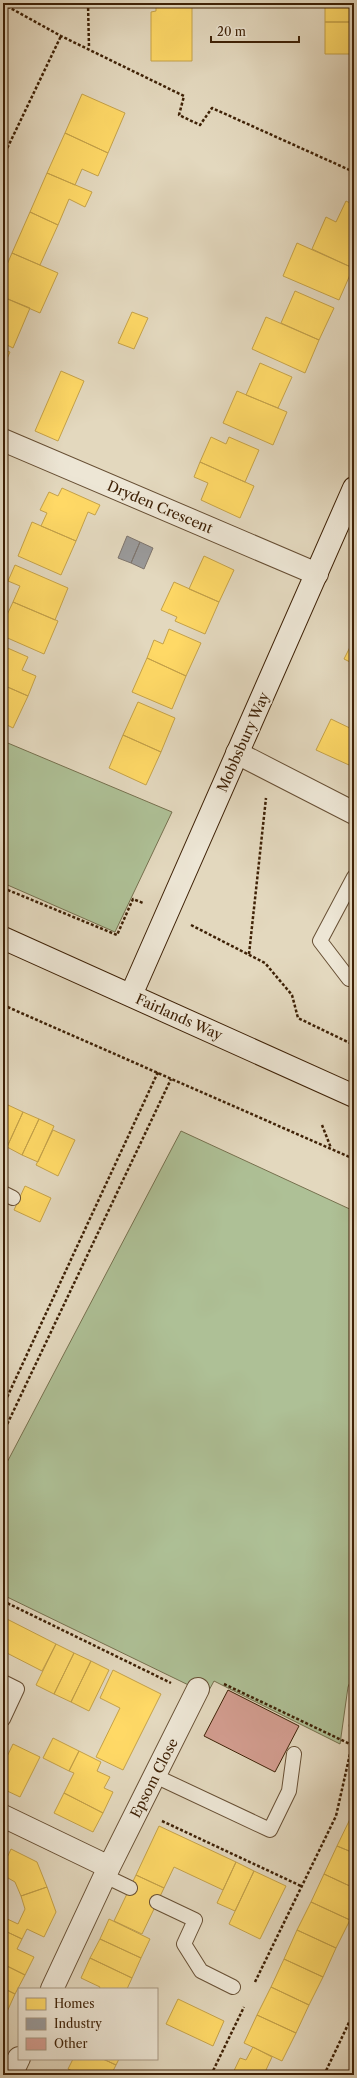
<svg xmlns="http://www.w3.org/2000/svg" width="357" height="2078" font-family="'Libre Caslon Text',serif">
<rect width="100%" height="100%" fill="#e3d8be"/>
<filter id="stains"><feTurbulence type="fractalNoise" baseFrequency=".005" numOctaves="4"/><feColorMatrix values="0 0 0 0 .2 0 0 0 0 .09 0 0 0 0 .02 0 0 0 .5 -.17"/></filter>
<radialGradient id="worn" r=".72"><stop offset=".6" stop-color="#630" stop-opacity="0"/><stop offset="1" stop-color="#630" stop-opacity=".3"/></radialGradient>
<path fill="#aec096" stroke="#76704e" d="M3,741L172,812L115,932L3,883Z
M181,1131L354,1211V1673L348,1687L340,1744L214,1681L207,1694L3,1595V1470Z"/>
<path fill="#ffd966" stroke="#c5a249" d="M156,3H192V61H151V12L156,11Z
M325,3H354V22H325Z
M325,22H354V54H325Z
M82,94L125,113L108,153L65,133Z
M65,133L108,153L98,176L82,169L75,185L47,173Z
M47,173L92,192L85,207L69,199L58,225L30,212Z
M346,201L354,205L353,268L312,249L326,217L336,222Z
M30,212L58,225L40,265L12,253Z
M297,243L353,268L339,300L283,276Z
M12,253L58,273L40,313L3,297V274Z
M295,291L334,308L319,340L281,323Z
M3,297L30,308L13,348L3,343Z
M132,312L148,318L134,349L118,343Z
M266,317L319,340L305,373L252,349Z
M3,349L10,352L3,368Z
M260,363L292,377L278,408L246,395Z
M61,371L84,381L58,441L35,431Z
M237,391L287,412L273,445L223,423Z
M211,437L226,444L229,437L259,450L245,482L200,462Z
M200,462L254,486L240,518L201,500L208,483L194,477Z
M62,488L100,505L95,515L88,512L76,541L41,526L47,513L40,510L49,492L58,496Z
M32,522L76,541L61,575L18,556Z
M204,556L234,570L219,602L189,589Z
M15,565L68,588L55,620L13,602L20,586L8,581Z
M174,582L219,602L205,634L175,621L177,617L161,610Z
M13,602L58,621L44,654L3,636V616L6,617Z
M169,629L201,643L186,676L147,658L154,640L163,644Z
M354,639V664L344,659Z
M3,646L28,657L22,670L36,676L28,696L3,685Z
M147,658L186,676L172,709L132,692Z
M3,685L28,696L13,728L3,723Z
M138,702L175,718L161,752L123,735Z
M331,719L354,730V753L349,765L316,750Z
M123,735L161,752L146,785L109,768Z
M8,1105L23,1112L7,1147L3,1145V1116Z
M23,1112L39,1119L22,1155L7,1147Z
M39,1119L54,1126L38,1162L22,1155Z
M53,1130L75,1140L58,1176L36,1165Z
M25,1186L51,1198L40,1222L14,1210Z
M3,1617L56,1644L42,1671L3,1651Z
M56,1644L74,1653L54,1694L36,1685Z
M74,1653L91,1661L71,1702L54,1694Z
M91,1661L109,1670L89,1711L71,1702Z
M113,1670L161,1694L123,1770L96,1757L120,1708L100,1698Z
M53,1738L79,1751L69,1771L43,1758Z
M13,1744L40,1757L20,1797L3,1789V1765Z
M79,1751L101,1762L97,1771L110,1777L104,1788L113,1792L103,1813L64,1793L74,1773L69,1771Z
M64,1793L103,1813L93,1832L54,1813Z
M351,1817L354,1819V1853L337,1846Z
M159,1826L236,1862L223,1890L174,1867L164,1888L136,1875Z
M337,1846L354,1853V1888L324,1874Z
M11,1849L37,1862L47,1887L21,1896L15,1882L3,1875V1861L5,1862Z
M236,1862L254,1871L235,1911L217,1903Z
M254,1871L286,1886L260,1939L229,1924Z
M324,1874L354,1888V1911L350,1920L311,1902Z
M136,1875L164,1888L142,1934L114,1921Z
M47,1887L56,1912L44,1937L27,1929L22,1939L3,1930V1917L18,1924L25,1909L21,1896Z
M311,1902L350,1920L336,1948L297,1930Z
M109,1919L150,1939L141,1958L100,1939Z
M3,1930L22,1939L17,1949L34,1957L25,1975L3,1964Z
M297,1930L336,1948L323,1977L284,1959Z
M100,1939L141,1958L132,1978L90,1958Z
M90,1958L132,1978L127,1989H99L100,1987L81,1978Z
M284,1959L323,1977L309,2005L271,1987Z
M3,1964L25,1975L15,1994L3,1988Z
M271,1987L309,2005L296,2033L257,2015Z
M3,1988L15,1994L6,2014L3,2012Z
M178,1999L224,2021L213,2046L166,2024Z
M257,2015L296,2033L282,2061L244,2043Z
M253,2047L272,2057L266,2070L275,2075H232L240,2058L246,2060Z
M73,2059H103L116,2065L111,2075H81L68,2069Z
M103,2059H119L116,2065Z"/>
<path fill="#999" stroke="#7e756d" d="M127,536L140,542L131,563L118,558Z
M140,542L153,548L144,569L131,563Z"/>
<path fill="#d39d90" stroke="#3e2106" d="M228,1690L299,1726L275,1772L204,1736Z"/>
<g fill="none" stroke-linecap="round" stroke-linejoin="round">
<g stroke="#674f34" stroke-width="16">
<path id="lane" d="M349,979L320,941L354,877
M3,1193L13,1198
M3,1682L17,1689L3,1719
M155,1776L270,1830L289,1791L294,1754
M105,1876L130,1888
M157,1902L195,1920L184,1944L201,1971L233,1987"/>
</g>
<g stroke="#674f34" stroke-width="24">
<path id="street" d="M3,440L317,574
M237,753L354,813
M3,1816L109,1867
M52,1989L109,1867L198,1689
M11,2075L19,2058"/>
</g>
<g stroke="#3e2106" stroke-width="24">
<path id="secondary" d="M3,938L354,1096
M131,995L354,488"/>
</g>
<path stroke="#3e2106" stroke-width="2.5" stroke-dasharray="3 2" stroke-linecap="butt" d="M88,3L89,48
M3,4L61,36L184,96L179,115L200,125L212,108L354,172
M3,157L61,36
M3,888L117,935L133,899L143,903
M191,925L265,963L292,995L298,1018L354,1045
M249,954L266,798
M3,1005L354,1159
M322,1125L331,1148
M3,1406L158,1072
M3,1433L171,1079
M3,1601L171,1683
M224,1684L352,1745
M162,1821L301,1886
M255,1982L336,1816L352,1745L350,1725L354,1702
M211,2075L244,2007
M324,2075L354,2012
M349,2075L350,2072L354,2074"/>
<use href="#lane" stroke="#ede6d5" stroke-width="14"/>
<use href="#street" stroke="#ede6d5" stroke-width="22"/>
<use href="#secondary" stroke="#ede6d5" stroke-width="22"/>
</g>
<g text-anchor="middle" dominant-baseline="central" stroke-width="4" stroke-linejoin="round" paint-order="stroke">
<g font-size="14" fill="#3e2106" stroke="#ede6d5">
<text transform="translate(160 507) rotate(23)">Dryden Crescent</text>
<text transform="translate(243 742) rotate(-66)">Mobbsbury Way</text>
<text transform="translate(179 1017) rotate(24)">Fairlands Way</text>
<text transform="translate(154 1778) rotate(-63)">Epsom Close</text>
</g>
</g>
<rect width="357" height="2078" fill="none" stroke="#e3d8be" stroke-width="16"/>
<rect x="4" y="4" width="349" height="2070" fill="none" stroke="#3e2106" stroke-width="2"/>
<rect x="8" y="8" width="341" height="2062" fill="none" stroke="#3e2106"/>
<rect x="18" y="1988" width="140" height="72" fill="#ede6d5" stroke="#a79782"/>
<rect x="26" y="1998" width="20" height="12" fill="#ffd966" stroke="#a79782"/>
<text x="54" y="2008" font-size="12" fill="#3e2106">Homes</text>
<rect x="26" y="2018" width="20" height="12" fill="#999999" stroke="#a79782"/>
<text x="54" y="2028" font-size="12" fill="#3e2106">Industry</text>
<rect x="26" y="2038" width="20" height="12" fill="#d39d90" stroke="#a79782"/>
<text x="54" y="2048" font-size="12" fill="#3e2106">Other</text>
<path d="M211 36v6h88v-6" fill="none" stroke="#3e2106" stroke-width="2"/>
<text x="217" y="36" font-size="12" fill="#3e2106" stroke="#ede6d5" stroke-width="3" paint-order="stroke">20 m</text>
<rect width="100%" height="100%" filter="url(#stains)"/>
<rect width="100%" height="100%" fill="url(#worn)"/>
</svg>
